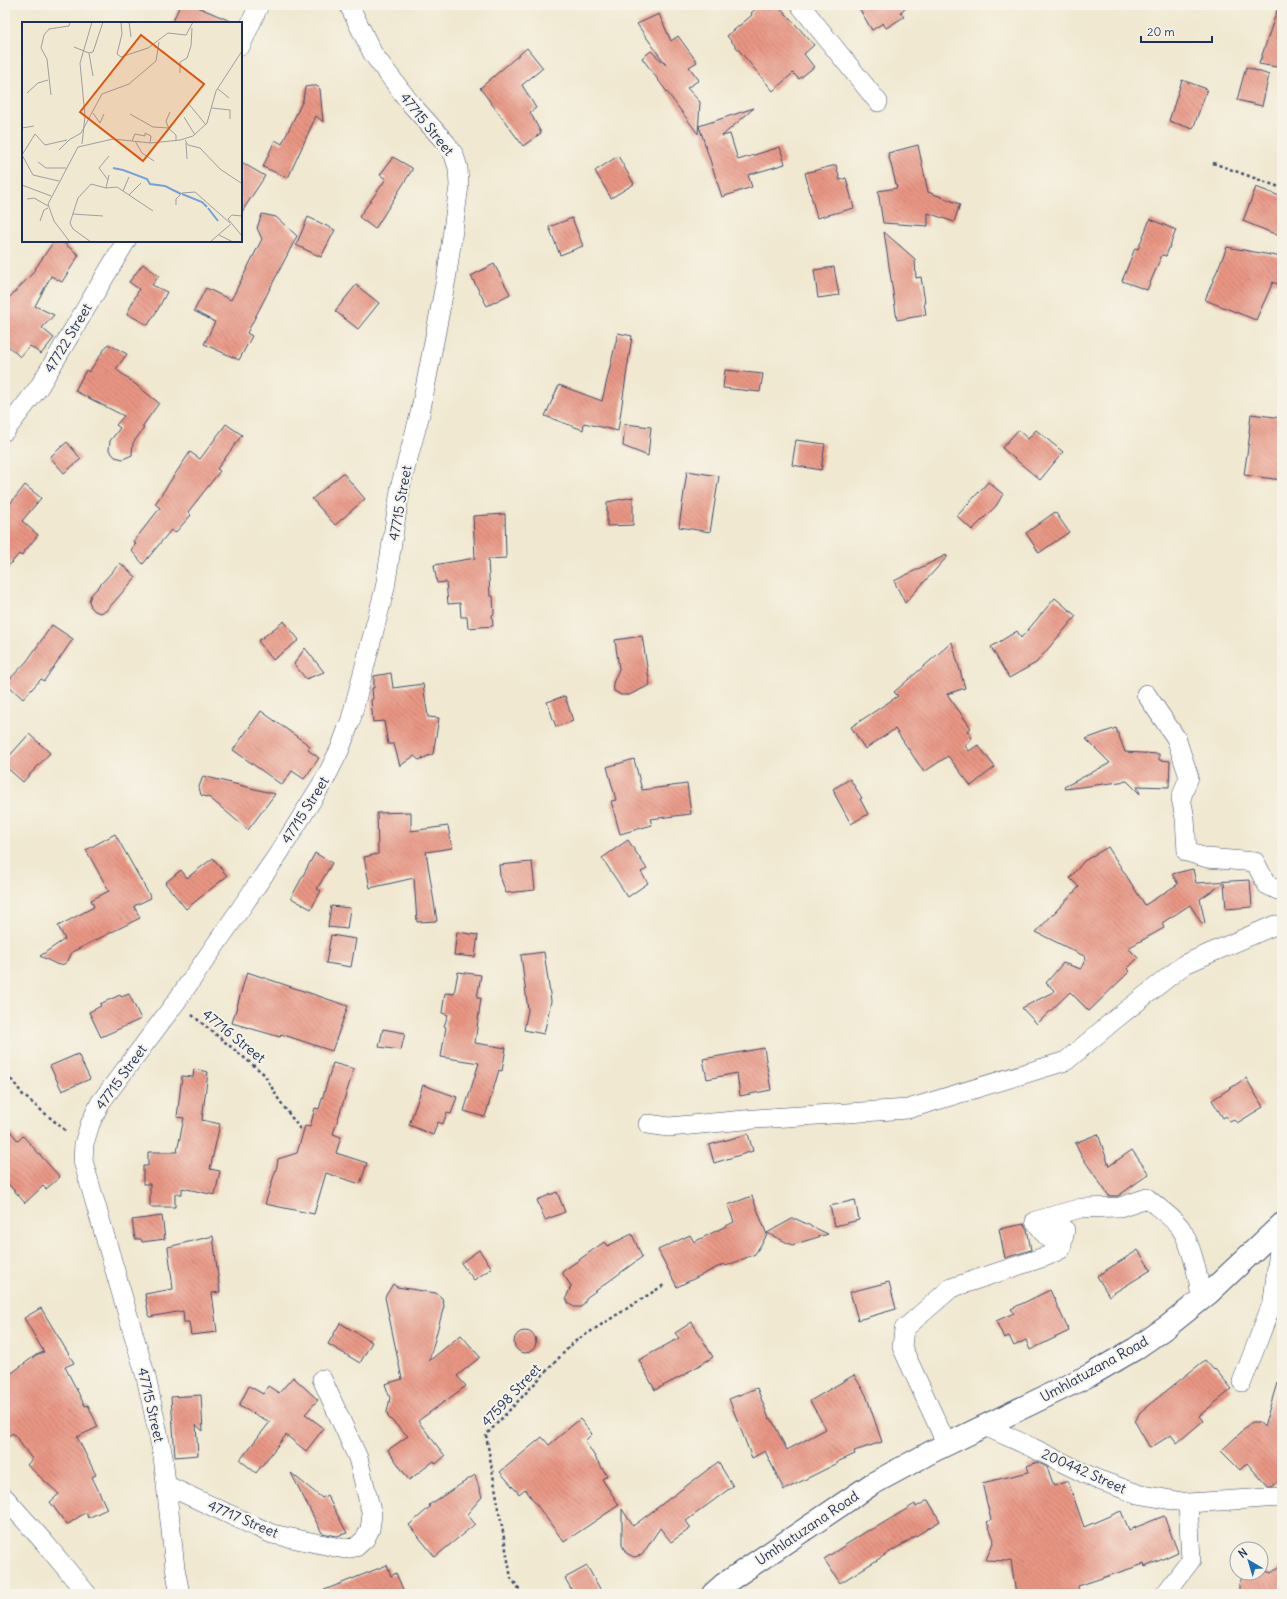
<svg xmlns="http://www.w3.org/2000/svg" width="1287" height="1599" font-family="Delius,sans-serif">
<defs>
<pattern id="building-back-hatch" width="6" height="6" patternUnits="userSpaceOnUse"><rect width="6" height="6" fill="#e99583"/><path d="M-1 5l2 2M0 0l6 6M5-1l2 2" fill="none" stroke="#bc7a6e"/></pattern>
</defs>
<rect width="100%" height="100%" fill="#f7f3e8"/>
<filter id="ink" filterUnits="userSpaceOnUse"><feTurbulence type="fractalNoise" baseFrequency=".025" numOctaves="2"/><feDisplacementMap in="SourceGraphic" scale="8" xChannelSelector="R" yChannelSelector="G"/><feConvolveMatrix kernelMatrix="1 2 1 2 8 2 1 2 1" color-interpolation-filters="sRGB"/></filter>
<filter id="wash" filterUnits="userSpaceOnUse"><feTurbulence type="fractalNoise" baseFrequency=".012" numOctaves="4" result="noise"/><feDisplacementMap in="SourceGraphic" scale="16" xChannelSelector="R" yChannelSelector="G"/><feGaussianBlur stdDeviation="0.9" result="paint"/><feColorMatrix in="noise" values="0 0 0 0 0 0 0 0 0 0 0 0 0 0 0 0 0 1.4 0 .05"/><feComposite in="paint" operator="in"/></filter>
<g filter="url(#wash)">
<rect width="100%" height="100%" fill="#f0e8d0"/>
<g id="blocks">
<path fill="url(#building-back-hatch)" d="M180,5H193L235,23H172Z
M760,5H778L814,45L804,54L814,67L799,79L793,73L773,91L727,36L752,15L751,13Z
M857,5H911L900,12L904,17L886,28L883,23L872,30Z
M1279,5L1282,6V68L1259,64Z
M659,14L671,41L678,36L697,62L689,67L699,80L687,88L700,102L698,134L642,58L651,51L666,65L637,24Z
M527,48L543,68L522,85L536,108L530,112L541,133L523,146L480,88Z
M1246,67L1269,75L1262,106L1237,100Z
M1182,80L1207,89L1193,129L1169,121Z
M311,86H317L320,89L323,122L316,116L288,178L263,167L275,140L282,144L303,100L305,87Z
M754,108L722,136L730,134L738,160L780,147L785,164L748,175L752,187L722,197L699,126Z
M918,145L928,192L960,204L954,222L928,213V226L883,223L878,191L897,188L888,153Z
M618,156L634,184L611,198L595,171Z
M393,157L412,168V170L375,229L359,217L386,179L380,175Z
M241,162L265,176L241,213Z
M836,165L840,180L846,178L854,208L817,218L805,173Z
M1256,187L1282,197V237L1243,221Z
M262,214L276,217L297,236L247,333L252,336L239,360L204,344L215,322L194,311L206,288L231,300L262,239L257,228Z
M308,217L335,230L321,257L296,245Z
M572,218L583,246L560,255L549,227Z
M1150,219L1176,230L1166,256L1162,255L1147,290L1122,281L1135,248L1138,249Z
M884,232L915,259L916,278L921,277L925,302H924L926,315L897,320Z
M54,241H61L79,255L62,282L51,276L35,306L54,315L42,328L54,338L41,354L30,346L20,357L5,343V302L31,275Z
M1227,247L1282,257V273L1277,284L1273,282L1256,320L1205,300Z
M143,264L159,276L152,285L167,292L158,309L148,325L127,314L139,289L129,282Z
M494,264L510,294L487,306L471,276Z
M834,267L839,295L818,298L814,270Z
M356,285L379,303L358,329L335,311Z
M618,333L632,336L618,431L584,423L583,430L545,416L559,385L602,401Z
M108,344L127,354L116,369L159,403L142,427L144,428L133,443L132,455L123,459L115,457L109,450L110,441L120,428L116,425L124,416L75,391L86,370L89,372Z
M725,370L763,374L760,392L723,388Z
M1251,414L1282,418V480L1244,475L1250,433H1249Z
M226,424L242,435L217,469L220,471L210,484L188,512L191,515L175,533L171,530L143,564L131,550L136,544L133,542L160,508L155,504L190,452L200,459Z
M625,424L651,427L648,456L623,446Z
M1018,430L1028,439L1036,430L1063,452L1040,480L1002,448Z
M796,440L825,444L821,470L792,465Z
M67,442L81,459L64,473L50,457Z
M687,471L719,476L710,532L679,527Z
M343,473L365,499L335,525L312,499Z
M988,482L1003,494L996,506L972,530L957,516Z
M25,485L41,498L22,521L38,535L21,556L19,554L5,570V508L6,509Z
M633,497V525L607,526V502Z
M1055,512L1069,532L1039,553L1026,533Z
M505,514L506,558L488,559L490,596H493L494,614L492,615L493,626L468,628L467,617H461L460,603L448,604L446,582L437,583L434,565L475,558L473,516Z
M946,555L947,557L905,603L894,581Z
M120,563L136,577L106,611L100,613L95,611L91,607L89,601L91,595Z
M1055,598L1076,616L1036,663L1009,678L991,647L1017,631L1021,638Z
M284,621L299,640L273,660L258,641Z
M52,625L73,639L44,681L41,679L23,699L6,683L27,661Z
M642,636L650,685L629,695H621L614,691L613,683L619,669L615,640Z
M952,642L965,688L947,694L971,728L967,731L972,738L965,746L969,751L978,745L995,767L971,786L948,756L924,772L895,729L865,749L851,727L898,696L894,692Z
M305,648L324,672L306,679L294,664Z
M391,673L393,688L423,684L428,717L439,718L433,754L419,760L414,756L400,766L394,744H388L384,721L373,722L371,700L373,699L372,688H374V676Z
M565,696L573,721L556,727L547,702Z
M261,711L310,746L308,750L319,758L304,779L292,771L282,785L233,750Z
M1116,728L1125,752L1159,754V760L1170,761L1169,787L1137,786L1140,794L1127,781L1065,789L1064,787L1110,763L1086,739Z
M29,734L50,753L23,782L5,766V761Z
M634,759L642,790L687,784L691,814L650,819L652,825L620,834L611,801L616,800L607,767Z
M203,776L275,794L248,830L210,798L201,795L199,787Z
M850,779L862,798L860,799L868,814L851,824L834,793L835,792L833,789Z
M411,812V831L448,826L452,848L426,852L437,921L417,922L414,878L370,888L364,857L378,854L377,813Z
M115,834L151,898L134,906L140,918L72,952L68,961L64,964L58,965L40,956L65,939L58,926L94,907L91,900L109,891L86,850Z
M628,840L647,869L641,872L648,883L628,897L602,858Z
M1108,847L1145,905L1178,884L1172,874L1193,869L1196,883L1250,880L1252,907L1226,909L1224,883L1200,899L1205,923L1202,924L1190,905L1162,923L1164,928L1128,948L1138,958L1127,969L1130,971L1089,1011L1070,992L1037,1024L1022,1008L1055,991L1046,983L1063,963L1081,969L1086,957L1036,932L1079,887L1070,878L1084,861Z
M315,853L332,863L317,889L321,891L311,909L291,898Z
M213,858L227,876L186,909L165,883L181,870L187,878Z
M532,862L535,890L506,893L500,876L499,865Z
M331,906L350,908L347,929L328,927Z
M457,932L478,935L475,957L454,955Z
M331,935L356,939L351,967L326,963Z
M544,952L551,1001L544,1034L524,1030L528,1010L521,955Z
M247,972L348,1006L332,1051L281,1034L280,1037L232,1023Z
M458,972L481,975L477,998H481L475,1043L506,1048L502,1071L499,1070L485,1117L464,1111L479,1063L441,1057L446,1027L444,1026L448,1015L442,1013L445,993L454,994Z
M129,994L141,1019L101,1037L89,1012L101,1006L100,1004L120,995L121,997Z
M383,1029L405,1033L401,1050L379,1047Z
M764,1048L771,1090L740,1096L737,1073L707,1079L703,1059Z
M78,1054L90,1079L62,1091L50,1066Z
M333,1063L354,1069L333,1134L341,1137L336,1153L367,1163L360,1184L326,1173L314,1214L265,1204L277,1166L278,1159L297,1153L305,1126L310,1127L315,1108L319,1109Z
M194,1069L208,1072L202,1120L220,1124L210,1169L220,1171L215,1195L182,1188V1194H175V1207H150V1184H143V1166H148V1152H177L184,1118L177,1117L182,1076L193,1077Z
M1246,1078L1263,1107L1237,1123L1234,1120L1230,1122L1226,1116L1223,1118L1212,1100Z
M423,1085L457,1097L451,1114L447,1113L443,1124L438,1122L433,1135L409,1125Z
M5,1124L18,1141L23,1136L60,1177L46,1189L43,1186L25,1203L5,1180Z
M748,1134L753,1151L714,1163L709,1145Z
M1098,1134L1109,1166L1132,1150L1149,1174L1118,1196H1109L1082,1157L1075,1143Z
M557,1192L565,1212L545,1220L537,1200Z
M752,1196L767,1235L755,1254L726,1266L724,1264L677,1287L658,1250L690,1235L694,1242L734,1222L728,1205Z
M855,1200L859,1220L835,1226L830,1206Z
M162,1216L165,1239L142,1242L141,1239H135L132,1220Z
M792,1219H796L828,1234L792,1245L767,1233Z
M1024,1224L1027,1229L1031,1250L1005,1258L999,1229Z
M632,1234L642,1257L586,1298L585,1302L581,1307H574L569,1304L566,1298L571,1286L562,1272L604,1242L607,1246Z
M213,1236L220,1292L212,1293L217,1332L191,1335L189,1322H184L183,1311L149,1317L145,1294L173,1289L168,1247Z
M479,1250L492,1268L474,1280L461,1263Z
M1138,1250L1151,1270L1109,1296L1097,1276Z
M889,1282L896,1309L858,1320L850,1292Z
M393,1284L397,1287L436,1293L442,1298L444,1306L429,1361L461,1335L480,1357L457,1376L466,1386L418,1421L445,1456L436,1464L434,1461L409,1480L388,1450L408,1436L388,1417L387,1412L390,1398L385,1384L402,1379L385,1297Z
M1050,1290L1069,1331L1030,1350L1026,1340L1014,1346L1009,1336L1004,1338L996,1321L1014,1313L1011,1309Z
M41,1308L74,1363L65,1367L85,1406L88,1405L98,1427L77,1437L96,1475L92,1477L107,1509L88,1518L86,1512L67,1525L50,1502L59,1494L27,1465L32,1459L13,1433L5,1438V1378L36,1355L44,1352L24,1318Z
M692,1322L713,1357L688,1372V1373L655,1390L639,1360L679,1338L675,1333Z
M340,1323L372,1342L360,1363L328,1344Z
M514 1342a11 11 0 1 1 22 0a11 11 0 1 1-22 0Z
M1205,1360L1214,1370L1215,1369L1232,1389L1199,1416L1203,1421L1177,1443L1171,1435L1150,1448L1135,1422L1140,1412Z
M854,1375L866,1395L882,1442L854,1451L855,1454L837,1462L838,1463L784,1490L765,1451L752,1458L729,1399L757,1388L769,1419L771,1418L787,1450L826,1429L810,1401Z
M293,1377L318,1400L305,1414L324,1428L306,1451L286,1435L256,1473L240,1460L270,1422L239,1406L249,1386L263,1394L268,1386L279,1393Z
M1277,1383H1282V1478L1272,1487H1268L1247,1463L1240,1470L1221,1451L1252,1422H1259L1264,1427Z
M201,1395L203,1431L196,1425L198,1455L175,1457L171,1397Z
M580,1419L592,1434L585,1441L607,1476L602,1479L619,1505L564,1542L525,1489L519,1494L500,1472L542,1437L549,1445Z
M718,1462L733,1486L686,1521L691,1528L671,1542L660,1528L642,1555L634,1557L626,1553L622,1545V1509L633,1526Z
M1037,1462L1047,1467L1054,1486L1068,1481L1084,1527L1121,1511L1129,1530L1164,1516L1178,1552L1145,1567L1144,1564L1078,1586L1079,1592L1069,1594H1016L1011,1560L1006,1561L986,1560L994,1540L987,1522L991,1520L982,1483L1029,1472L1027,1466Z
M291,1473L322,1498L327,1495L347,1533L337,1536L322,1533Z
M475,1475L482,1497L467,1514L475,1524L435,1557L409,1525L430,1507L429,1505Z
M928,1500L940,1521L840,1583L824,1559L867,1531L875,1528L915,1504L916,1507Z
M387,1565L391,1576L396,1573L405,1594H317V1593Z
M1282,1565V1594H1239V1584L1244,1573H1261V1569L1271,1573Z
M587,1566L603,1594H574L565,1578Z"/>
</g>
</g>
<g filter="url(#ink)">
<use href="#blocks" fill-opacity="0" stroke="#3b4b6f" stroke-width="1"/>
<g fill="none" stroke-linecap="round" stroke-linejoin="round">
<g stroke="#3b4b6f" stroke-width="20">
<path id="street" d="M800,5L878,102
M241,45L259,5
M5,431L39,387L126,241
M1146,694L1176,738L1189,777L1181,798L1185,818L1187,852L1207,858L1255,862L1267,885L1282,892
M648,1124L669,1127L755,1119L908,1109L1066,1061L1113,1021L1185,964L1275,925H1282
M1242,1382L1273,1301L1282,1224
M985,1426L1033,1448L1096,1479L1138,1494L1188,1503L1282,1497
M947,1445L902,1347L904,1329L951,1288L1047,1256L1061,1249L1065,1230L1048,1238L1035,1221L1081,1208L1120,1207L1147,1198C1156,1206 1173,1218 1180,1227C1192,1245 1199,1278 1201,1299
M166,1485L272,1534L345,1549L356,1547L365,1539L370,1529L372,1515L358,1458L322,1379
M5,1498L44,1542L87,1594
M180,1594L175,1568L163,1456L146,1377L83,1161L84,1144L90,1124L100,1103L176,1002L279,853L325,779L340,749L351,719L385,588L401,484L420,414L447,274L459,186L458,168L454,155L446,143L411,104L373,54L349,5
M1165,1594L1191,1560L1188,1503"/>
</g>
<g stroke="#3b4b6f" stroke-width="24">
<path id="secondary" d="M713,1594L724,1584L872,1484L933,1451L1090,1375L1135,1349L1168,1326L1208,1294L1282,1224"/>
</g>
<path stroke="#3b4b6f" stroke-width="2.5" stroke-dasharray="3 3" stroke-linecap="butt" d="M1213,163L1282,188
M192,1015L264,1074L279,1100L300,1129
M5,1077L13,1081L23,1095L66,1131
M523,1594L511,1578L486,1435L574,1342L664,1285"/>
<use href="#street" stroke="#fff" stroke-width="19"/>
<use href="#secondary" stroke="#fff" stroke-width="22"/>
</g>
</g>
<g text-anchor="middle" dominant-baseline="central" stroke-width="4" stroke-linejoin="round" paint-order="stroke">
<g font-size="14" fill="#1b2f5e" stroke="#f7f3e8">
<text transform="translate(427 124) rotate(51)">47715 Street</text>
<text transform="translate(68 338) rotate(-59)">47722 Street</text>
<text transform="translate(400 503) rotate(-80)">47715 Street</text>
<text transform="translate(305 810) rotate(-58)">47715 Street</text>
<text transform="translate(234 1036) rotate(39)">47716 Street</text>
<text transform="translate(121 1077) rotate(-54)">47715 Street</text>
<text transform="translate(1094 1369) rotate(-29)">Umhlatuzana Road</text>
<text transform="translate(511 1395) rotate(-47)">47598 Street</text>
<text transform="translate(151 1405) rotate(77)">47715 Street</text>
<text transform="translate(1084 1471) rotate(24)">200442 Street</text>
<text transform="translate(243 1519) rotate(23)">47717 Street</text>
<text transform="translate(807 1528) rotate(-34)">Umhlatuzana Road</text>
</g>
</g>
<g transform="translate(22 22)">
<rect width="220" height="220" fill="#f0e8d0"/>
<path fill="none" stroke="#72a2dc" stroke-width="2" d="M91,146L101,148L125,157L128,162L143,164L159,172M160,172L180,180L185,185M186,186L196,199"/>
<path fill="none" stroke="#9b9ea2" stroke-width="1" d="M99,0L100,12L95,32L99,35L126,26L146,11L164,13L171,0M107,0L109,15M52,25L67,31L71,30L81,0M67,31L71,54M158,51V40L165,36L169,24L170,6M196,67L207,76M5,71L16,61L26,58M29,73L25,37L19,26L22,13L27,7L47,4L48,0M166,81L184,103M190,86L208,88V97M71,91L78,101L82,92M108,92L131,105L146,106L154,113V119M162,95L173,113M0,106L12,104M147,107L144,99L148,90M163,118L166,123L178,126L198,147L219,161M110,119L113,112L123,114V111L129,114L128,121M113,119L120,131L132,139M164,121L165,137M60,122L63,94L58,41L70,0M37,128L47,118L59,111L80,72L107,62L134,39L137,20M0,133L13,112L23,123L45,118M0,133L11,153L37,159M16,140L24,146H44M86,158L77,146L87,134M0,163L29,174M84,166L87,153M101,169L107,155M107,173L119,161M5,177L12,176L26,184M154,183V177L160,171L173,170L208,201M51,192L81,194M220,194L210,193L206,197L220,214M18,199L22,188L26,186M197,213L211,220M48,220L32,199L26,182L56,125L91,117L129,121L158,118L171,114L185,101L194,69L220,29M69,220L51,207L48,201L56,176L69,162L84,166L95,165L131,189M188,220L209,202"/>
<path fill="#de5710" fill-opacity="0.15" stroke="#de5710" stroke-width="2" d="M119,13L182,62L121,139L58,90Z"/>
<rect width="220" height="220" fill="none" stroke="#1b2f5e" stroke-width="2"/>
</g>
<rect width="1287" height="1599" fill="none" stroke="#f7f3e8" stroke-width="20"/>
<g transform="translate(1249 1561) rotate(322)"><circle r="19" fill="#f7f3e8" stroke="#9fa5b1"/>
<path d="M0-3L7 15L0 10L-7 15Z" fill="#1f6fb2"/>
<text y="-6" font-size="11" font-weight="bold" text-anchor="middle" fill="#1b2f5e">N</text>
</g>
<path d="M1141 36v6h71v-6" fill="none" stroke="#1b2f5e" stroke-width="2"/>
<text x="1147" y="36" font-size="12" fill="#1b2f5e" stroke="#f7f3e8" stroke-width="3" paint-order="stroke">20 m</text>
</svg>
